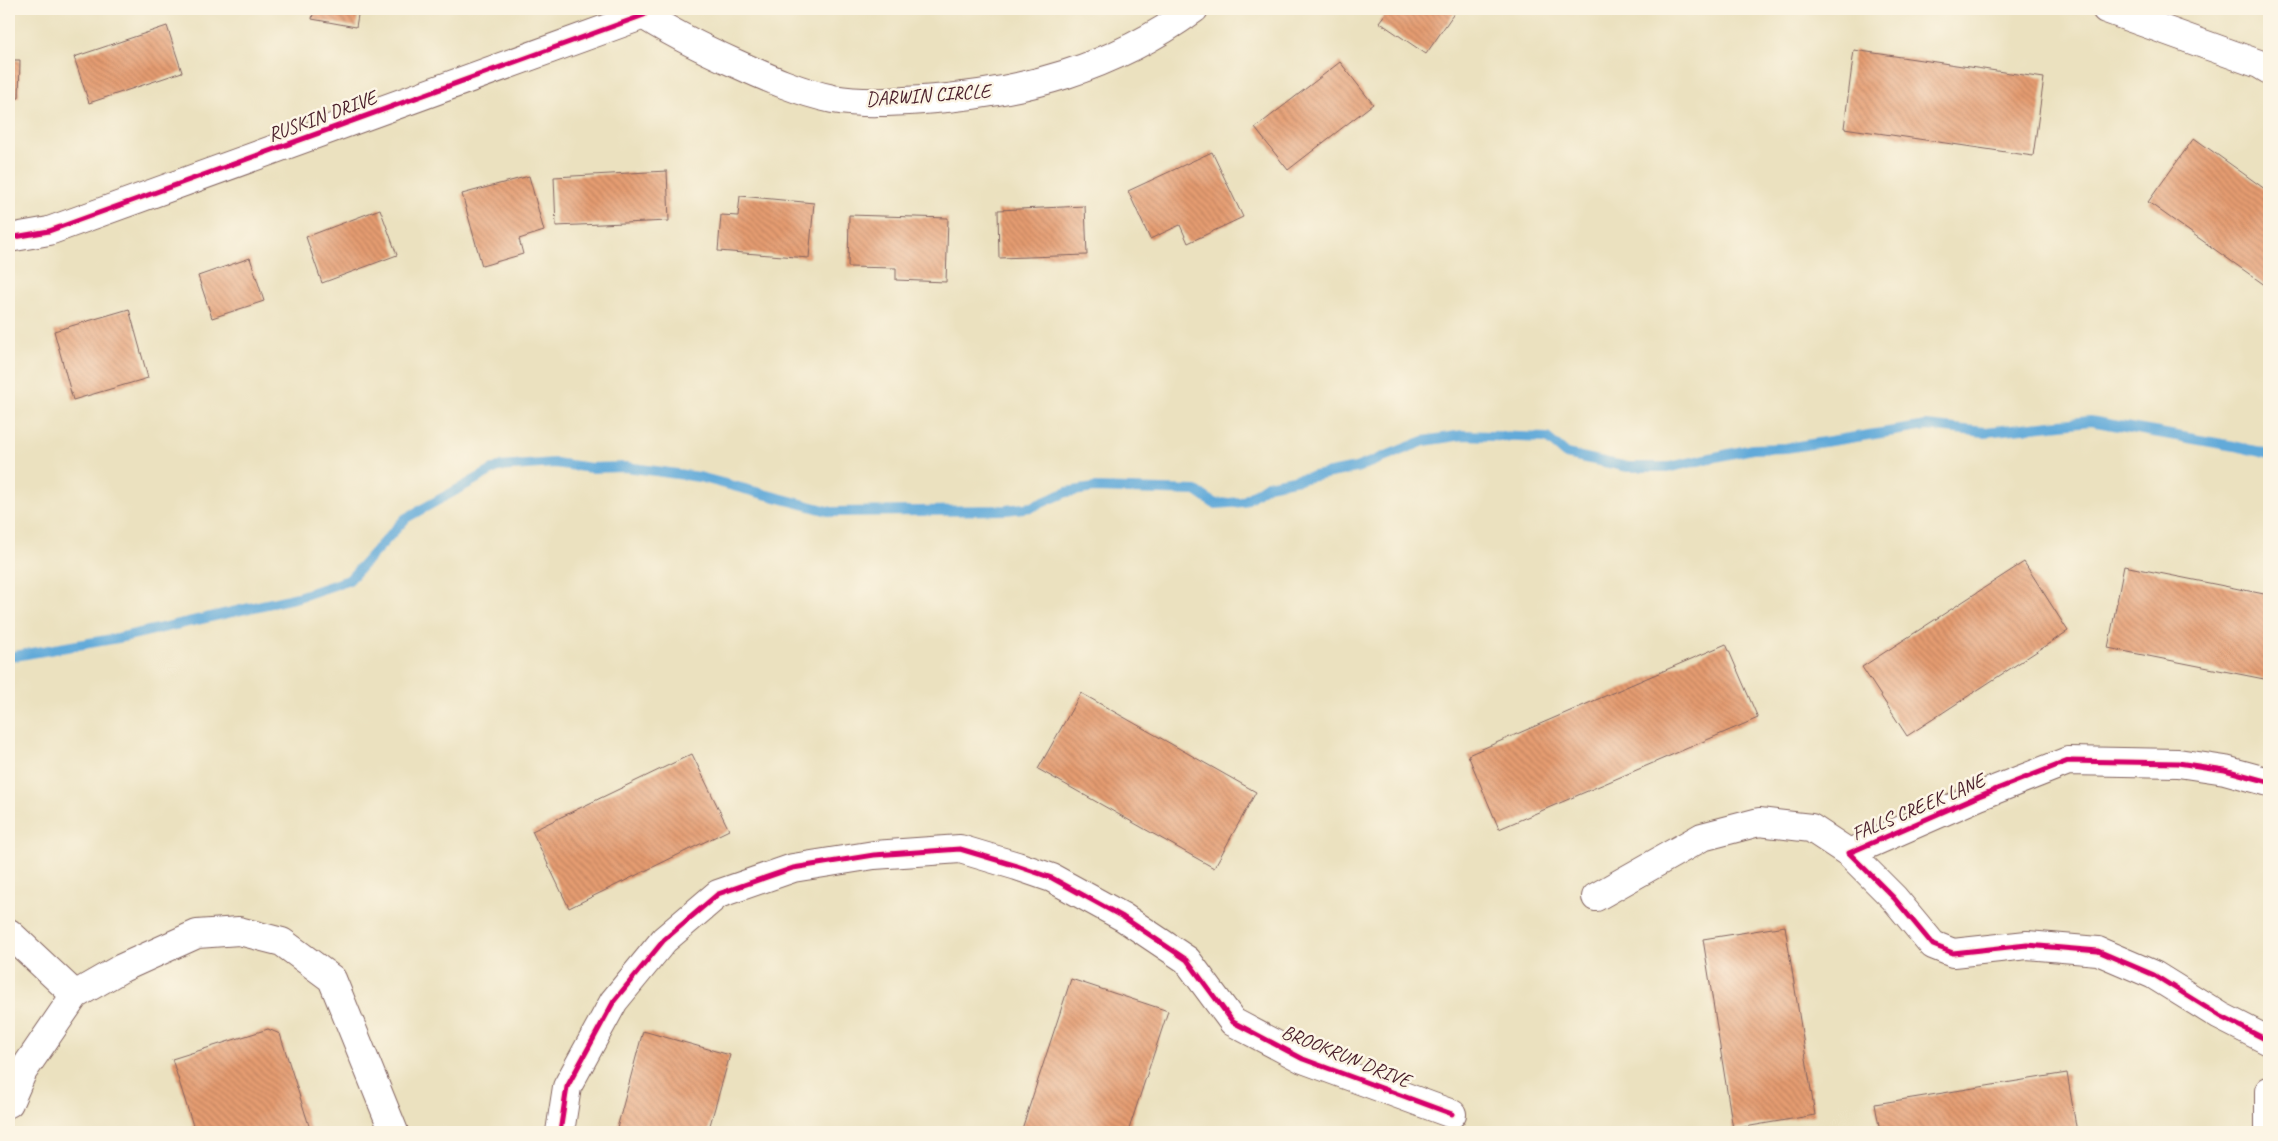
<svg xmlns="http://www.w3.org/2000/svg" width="2278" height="1141" font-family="Caveat,sans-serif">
<defs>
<pattern id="building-back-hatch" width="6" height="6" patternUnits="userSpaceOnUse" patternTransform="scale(1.25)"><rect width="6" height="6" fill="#e59c71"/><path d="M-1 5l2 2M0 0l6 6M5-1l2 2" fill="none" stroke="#bc7f5d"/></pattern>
</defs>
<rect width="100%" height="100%" fill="#fcf5e5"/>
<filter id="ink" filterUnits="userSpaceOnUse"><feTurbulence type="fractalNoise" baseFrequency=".02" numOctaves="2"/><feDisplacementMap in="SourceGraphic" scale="10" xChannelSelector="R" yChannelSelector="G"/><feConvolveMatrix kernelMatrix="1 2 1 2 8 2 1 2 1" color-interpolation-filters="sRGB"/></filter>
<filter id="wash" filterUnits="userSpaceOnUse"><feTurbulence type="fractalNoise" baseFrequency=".0096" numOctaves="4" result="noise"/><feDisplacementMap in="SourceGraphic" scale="20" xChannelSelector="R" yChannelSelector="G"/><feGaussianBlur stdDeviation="1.12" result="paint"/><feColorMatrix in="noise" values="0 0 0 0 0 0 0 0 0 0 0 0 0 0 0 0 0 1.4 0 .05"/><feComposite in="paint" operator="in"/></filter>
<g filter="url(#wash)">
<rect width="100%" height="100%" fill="#ebe1bf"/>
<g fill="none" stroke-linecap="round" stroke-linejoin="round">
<path stroke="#62aad9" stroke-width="10" d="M9,657L118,638L298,597L349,580L406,518L498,467L555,463L591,468L626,467L699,477L832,512L1006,510L1032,507L1067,492L1094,488L1196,491L1215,504L1243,502L1268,485L1356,468L1424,441L1463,435L1547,438L1566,454L1628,467H1670L1752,449L1786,448L1926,426L1985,432L2090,421L2234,446L2269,454"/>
</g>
<g id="blocks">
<path fill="url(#building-back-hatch)" d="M314,9H359L356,27L312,19Z
M1389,9H1457L1426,54L1379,22Z
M167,26L182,72L89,103L74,57Z
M1854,50L2044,78L2033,156L1844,128Z
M9,60H20L19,98H9Z
M1340,62L1373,104L1288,170L1255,128Z
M2194,138L2269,192V288L2148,202Z
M1212,152L1243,217L1188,243L1180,225L1150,239L1128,191Z
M667,171L669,221L556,226L554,177Z
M529,176L544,231L519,239L523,254L482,266L462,194Z
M740,196L814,203L809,258L718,251L721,215L738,216Z
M1085,206L1087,255L999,258L998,210Z
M380,209L397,255L322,283L306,237Z
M849,215L948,218L946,282L896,280V268L848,267Z
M250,258L264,301L212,318L198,276Z
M129,309L148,378L73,400L54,331Z
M2024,562L2068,631L1907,736L1862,667Z
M2124,566L2269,595V680L2108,648Z
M1726,644L1758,718L1499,829L1468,755Z
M1081,693L1256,792L1214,868L1038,769Z
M692,754L729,830L569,908L532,831Z
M1785,926L1815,1115L1733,1129L1703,939Z
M1071,979L1168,1011L1128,1132H1021Z
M268,1029L280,1034L311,1132H195L172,1059Z
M643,1031L730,1055L708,1132H616Z
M2067,1073L2077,1132H1880L1875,1104Z"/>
</g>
</g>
<g filter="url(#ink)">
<use href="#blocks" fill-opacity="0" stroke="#82635f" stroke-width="1"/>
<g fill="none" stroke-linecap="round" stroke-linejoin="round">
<g stroke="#82635f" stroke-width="30">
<path id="minor" d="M634,9C667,31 701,48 737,64C768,78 799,92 833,99C862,104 893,102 923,100C1023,93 1112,69 1194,9
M2106,9L2259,64L2269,70
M9,238L49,231L644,15
M2269,782L2225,770L2178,763L2068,761L1979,796L1849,853L1894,898L1933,945L1953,953L2027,945L2098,951L2154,975L2220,1016L2269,1041
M1596,897L1702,837L1759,822L1811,828L1849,853
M9,933L75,995L23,1071L9,1103
M75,995L122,968L197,934L239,931L282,942L332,979L394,1132
M560,1132L567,1087L614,1001L664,940L718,894L793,868L874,855L960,849L1017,866L1052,878L1123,917L1187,960L1233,1022L1303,1059L1452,1114
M2269,1132V1091"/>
</g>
<use href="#minor" stroke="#fff" stroke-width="28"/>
<g stroke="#fcf5e5" stroke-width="8">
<path id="cycleway" d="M9,238L49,231L644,15
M2269,782L2225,770L2178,763L2068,761L1979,796L1849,853L1894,898L1933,945L1953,953L2027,945L2098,951L2154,975L2220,1016L2269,1041
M560,1132L567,1087L614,1001L664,940L718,894L793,868L874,855L960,849L1017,866L1052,878L1123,917L1187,960L1233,1022L1303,1059L1452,1114"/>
</g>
<use href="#cycleway" stroke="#d6006c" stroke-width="5"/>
</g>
</g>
<g text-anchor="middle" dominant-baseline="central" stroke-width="5" stroke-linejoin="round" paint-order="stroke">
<g font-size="20" fill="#4a1f2b" stroke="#fcf5e5">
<text transform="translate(928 95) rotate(-4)">DARWIN CIRCLE</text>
<text transform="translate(322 116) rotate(-20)">RUSKIN DRIVE</text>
<text transform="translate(1918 807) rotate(-23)">FALLS CREEK LANE</text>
<text transform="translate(1346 1056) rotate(22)">BROOKRUN DRIVE</text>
</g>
</g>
<rect width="2278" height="1141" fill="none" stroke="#fcf5e5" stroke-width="30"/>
</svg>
